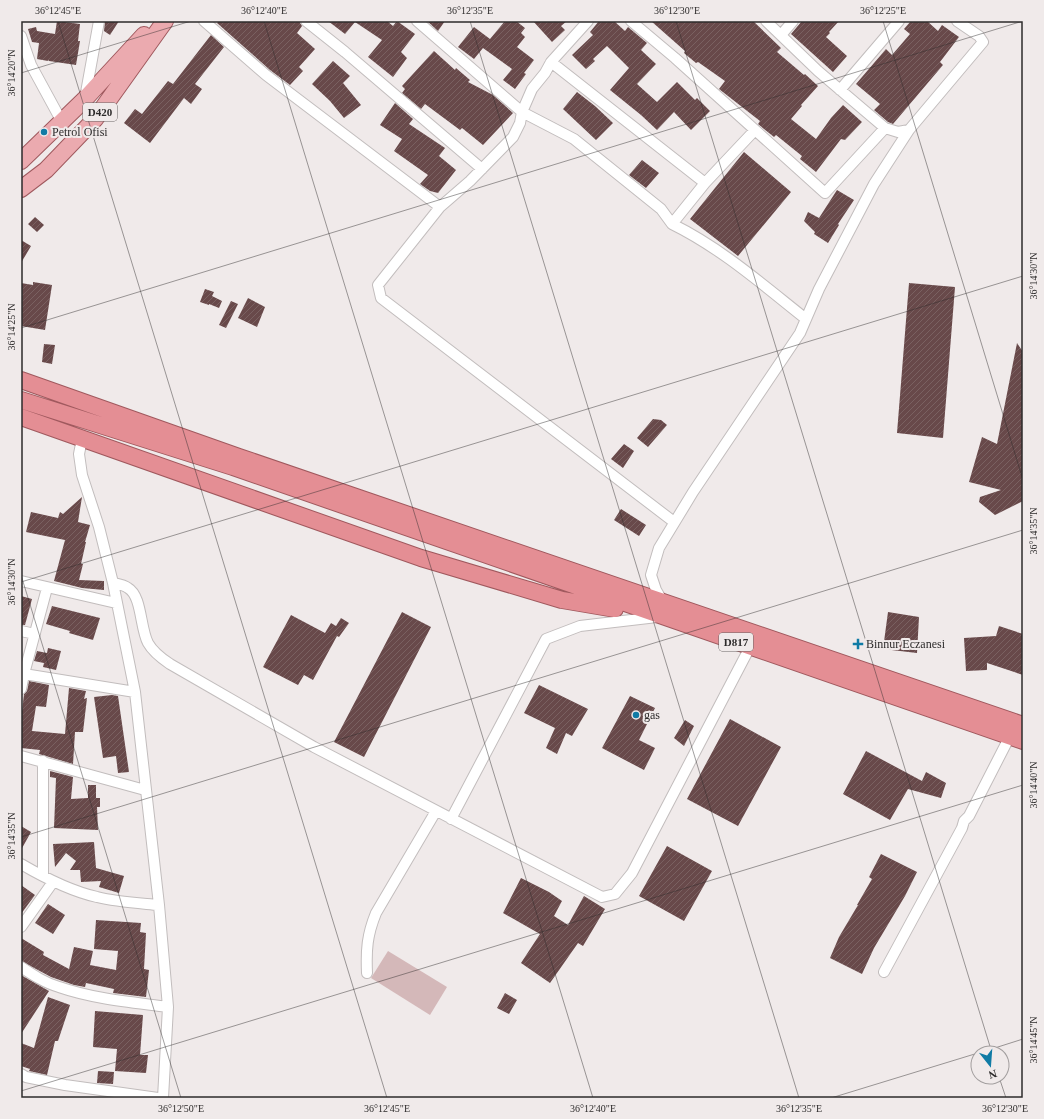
<svg xmlns="http://www.w3.org/2000/svg" width="1044" height="1119" font-family="'Times New Roman',serif">
<defs>
<pattern id="building-hatch" width="6" height="6" patternUnits="userSpaceOnUse"><rect width="6" height="6" fill="#68494a"/><path d="M-1 1l2-2M0 6l6-6M5 7l2-2" fill="none" stroke="#7a6161"/></pattern>
</defs>
<rect width="100%" height="100%" fill="#f0eaea"/>
<path fill="#d4b8b9" d="M388,951L447,987L430,1015L371,978Z"/>
<path fill="url(#building-hatch)" d="M57,21L80,24L78,41H80L76,65L49,61V60L48,61L37,59L39,43L32,42L28,29L36,27L37,31L55,34Z
M105,21H119L110,35L104,31Z
M219,21H299L302,26L297,33L315,49L299,67L303,71L290,85L270,70L217,23Z
M328,21H387L393,26L397,21L415,34L401,52L407,58L393,77L368,57L382,40L355,22L345,34Z
M427,21H445L438,31Z
M505,21H516L525,28L521,33L525,37L517,47L534,60L524,73L526,74L515,89L503,80L512,69L483,48L474,59L458,47L474,27L490,39Z
M533,21H567L561,26L565,30L552,42Z
M599,21H614L625,31L628,27L647,43L641,50L656,64L637,84L657,102L677,82L695,100L697,98L710,111L691,130L674,112L657,130L641,115L610,90L629,68L607,46L593,59L595,61L586,69L572,55L593,35L590,32Z
M651,21H753L781,48L777,52L804,75L805,74L818,86L801,105L802,106L791,119L816,139L831,118L843,105L862,122L845,140L841,139L816,172L800,159L802,156L776,135L774,137L764,129L758,124L760,121L719,89L725,81L698,62L696,63L684,53L685,51Z
M802,21H839L829,32L830,33L826,37L847,56L833,72L791,34Z
M911,21H927L938,31L942,25L959,37L940,62L943,65L893,124L888,122L874,110L880,104L856,84L886,49L892,55L910,34L904,29Z
M211,35L224,47L195,84L202,89L191,104L184,98L150,143L124,123L135,109L142,114L168,81L173,84Z
M434,51L455,70L456,68L470,80L468,82L493,95L513,113L483,145L462,128L460,130L425,104L421,109L402,93L405,89L402,86Z
M333,61L350,76L343,83L361,105L344,118L330,101L312,84Z
M577,92L595,106L613,123L596,140L563,109Z
M395,103L413,119L409,124L445,148L439,156L456,170L438,193L430,191L420,184L428,175L394,151L402,139L380,125Z
M744,152L791,192L738,256L690,219Z
M642,160L659,173L646,188L629,175Z
M837,190L854,200L838,224L839,225L828,243L814,234L815,232L804,221L808,212L819,218Z
M35,217L44,225L37,232L28,224Z
M21,240L31,246L21,263Z
M33,282L52,285L45,330L21,326V283L33,285Z
M909,283L955,287L943,438L897,433Z
M205,289L214,292L212,296L222,301L219,308L209,304V305L200,302Z
M248,298L265,307L257,327L238,318Z
M231,301L238,304L226,328L219,325Z
M1017,343L1023,352V501L995,515L979,502L980,497L1001,490L969,482L982,437L997,444Z
M44,344L55,345L52,364L42,362Z
M653,419L661,420L667,425L648,447L637,438Z
M624,444L634,451L623,468L611,459Z
M82,497L78,522L90,525L85,542H86L81,564H83L79,580L104,581V590L82,588L54,581L65,540L26,532L31,512L58,518L60,512L63,514Z
M621,509L646,525L639,536L614,520Z
M21,596L32,599L25,625H21Z
M52,606L100,618L93,640L69,633L70,631L46,624Z
M402,612L431,627L364,757L334,742Z
M888,612L919,617L917,653L883,649Z
M291,615L325,633L331,623L336,626L341,618L349,623L339,637L337,636L313,680L304,675L298,685L263,667Z
M999,626L1023,634V675L987,663V670L966,671L964,638L996,636Z
M48,648L61,651L56,670L43,667L44,663L34,661L37,651L47,653Z
M29,681L49,685L46,707L36,706L32,731L65,734L69,688L86,691L84,699L87,698L83,732H75L73,764L39,754L40,750L21,748V720L24,694L27,691Z
M539,685L588,709L572,736L566,733L557,754L546,748L555,728L524,713Z
M112,695L118,696L129,772L118,773L116,756L103,758L94,697Z
M630,696L655,708L639,740L655,748L644,770L602,748Z
M730,719L781,747L738,826L687,799Z
M685,720L694,726L684,746L674,738Z
M866,751L922,781L926,772L946,783L941,798L908,789L890,820L843,794Z
M50,771L73,777L71,799L88,798V785H96V798H100V807H97L98,830L54,828L56,778L50,777Z
M21,826L31,832L21,850Z
M94,842L96,868L124,876L119,893L99,887L101,881L81,882L80,870H70L76,861L66,853L55,867L53,844Z
M667,846L712,871L684,921L639,896Z
M881,854L917,872L905,896L874,948L862,974L830,958L839,937L858,905H857L872,879L869,877Z
M521,878L549,892L562,901L554,916L568,925L584,896L605,909L583,946L578,943L550,983L521,963L540,934L503,913Z
M21,885L35,895L21,914Z
M48,904L65,915L53,934L35,923Z
M96,920L141,923L140,932L146,933L144,969L149,970L146,997L113,993L114,989L86,983L85,987L74,985L51,977L21,961V938L44,952L43,955L69,969L74,947L93,951L90,965L116,970L118,951L94,949Z
M21,975L49,991L21,1034Z
M505,993L517,1000L509,1014L497,1008Z
M48,997L70,1005L58,1041H55L47,1075L29,1071L30,1069L21,1066V1043L34,1048Z
M95,1011L143,1015L140,1055H148L146,1073L115,1071L117,1049L93,1047Z
M98,1071L114,1072L113,1084L97,1083Z"/>
<g fill="none" stroke-linecap="round" stroke-linejoin="round">
<g stroke="#c2bdbd" stroke-width="12">
<path id="minor" d="M204,21L266,75L440,207L470,181L513,137L520,123L522,112L532,89L545,73L551,62L588,21
M306,21L345,52L482,169
M417,21L522,112L574,139L661,209L672,224L705,183L755,130
M631,21L675,58L825,193L885,128
M766,21L818,71L885,128L898,132L909,130L983,42L979,36L957,21
M781,35L793,21
M21,36L31,65L62,122
M551,62L705,183
M840,90L899,21
M85,98L99,21
M440,207L378,285L381,298L674,522
M672,224C721,248 763,285 806,319
M82,439L79,454L82,475L99,527L113,583L135,692L159,905L168,1007L163,1098
M21,581L116,603
M113,583C118,584 124,585 128,588C142,596 140,628 148,643C153,652 161,658 170,664L314,747L602,897L615,894L632,873L750,647
M663,602L656,590L651,575L659,548L693,492L800,333L819,289L874,184L909,130
M21,631L35,634
M24,674L135,692
M21,689L24,674L47,588
M21,756L145,790
M43,761V876
M451,819L546,639L580,626L657,617
M21,864C45,878 70,891 97,897C117,902 138,903 159,905
M21,927L53,882
M21,967C33,975 45,983 59,987C94,999 131,1002 168,1007
M884,972L962,828L964,821L969,816L1010,736
M367,973C366,950 367,935 376,913L436,811
M21,1074L26,1077L65,1085L158,1098"/>
</g>
<g stroke="#a0595e" stroke-width="18">
<path id="primary" d="M21,161L84,100L144,35
M21,189L46,170L95,119L165,21"/>
</g>
<g stroke="#a0595e" stroke-width="18">
<path id="trunk" d="M21,380L239,457L1023,725
M21,400L233,467L1023,741
M21,417L421,558L562,600L615,609"/>
</g>
<use href="#minor" stroke="#fff" stroke-width="10"/>
<use href="#primary" stroke="#ebaaaf" stroke-width="16"/>
<use href="#trunk" stroke="#e48e94" stroke-width="16"/>
</g>
<path fill="none" stroke="#2d2b2b" stroke-width="1" stroke-opacity="0.45" d="M58,21L387,1098M264,21L593,1098M470,21L799,1098M676,21L992,1053M883,21L1023,480M21,73L191,21M21,328L1023,21M21,575L181,1098M21,582L1023,276M21,837L1023,530M979,1053L1023,1039M999,1077L1006,1098M21,1091L1023,785M831,1098L978,1053"/>
<g fill="#107ba5" stroke="#f0eaea" stroke-width="1.5">
<circle cx="44" cy="132" r="4"/>
<path d="M856 638h4v4h4v4h-4v4h-4v-4h-4v-4h4z"/>
<circle cx="636" cy="715" r="4"/>
</g>
<g text-anchor="middle" dominant-baseline="central" stroke-width="4" stroke-linejoin="round" paint-order="stroke">
<g fill="#f0eaea" stroke="#686464" stroke-width="1">
<rect x="83" y="103" width="34" height="18" rx="3"/>
<rect x="719" y="633" width="34" height="18" rx="3"/>
</g>
<g font-size="11" font-weight="bold" fill="#2d2b2b">
<text x="100" y="112">D420</text>
<text x="736" y="642">D817</text>
</g>
<g font-size="12" fill="#2d2b2b" stroke="#f0eaea" text-anchor="start">
<text x="52" y="132">Petrol Ofisi</text>
<text x="866" y="644">Binnur Eczanesi</text>
<text x="644" y="715">gas</text>
</g>
</g>
<rect width="1044" height="1119" fill="none" stroke="#f0eaea" stroke-width="44"/>
<g transform="translate(990 1065) rotate(163)"><circle r="19" fill="#f0eaea" stroke="#a29e9e"/>
<path d="M0-3L7 15L0 10L-7 15Z" fill="#107ba5"/>
<text y="-6" font-size="11" font-weight="bold" text-anchor="middle" fill="#2d2b2b">N</text>
</g>
<rect x="22" y="22" width="1000" height="1075" fill="none" stroke="#2d2b2b" stroke-width="1.5"/>
<g font-size="10" text-anchor="middle" fill="#2d2b2b">
<text x="58" y="14">36°12'45"E</text>
<text x="264" y="14">36°12'40"E</text>
<text x="470" y="14">36°12'35"E</text>
<text x="677" y="14">36°12'30"E</text>
<text x="883" y="14">36°12'25"E</text>
<text transform="translate(11 73) rotate(-90)" y="4">36°14'20"N</text>
<text transform="translate(1033 276) rotate(-90)" y="4">36°14'30"N</text>
<text transform="translate(11 327) rotate(-90)" y="4">36°14'25"N</text>
<text transform="translate(1033 531) rotate(-90)" y="4">36°14'35"N</text>
<text transform="translate(11 582) rotate(-90)" y="4">36°14'30"N</text>
<text transform="translate(1033 785) rotate(-90)" y="4">36°14'40"N</text>
<text transform="translate(11 836) rotate(-90)" y="4">36°14'35"N</text>
<text transform="translate(1033 1040) rotate(-90)" y="4">36°14'45"N</text>
<text x="181" y="1112">36°12'50"E</text>
<text x="387" y="1112">36°12'45"E</text>
<text x="593" y="1112">36°12'40"E</text>
<text x="799" y="1112">36°12'35"E</text>
<text x="1005" y="1112">36°12'30"E</text>
</g>
</svg>
